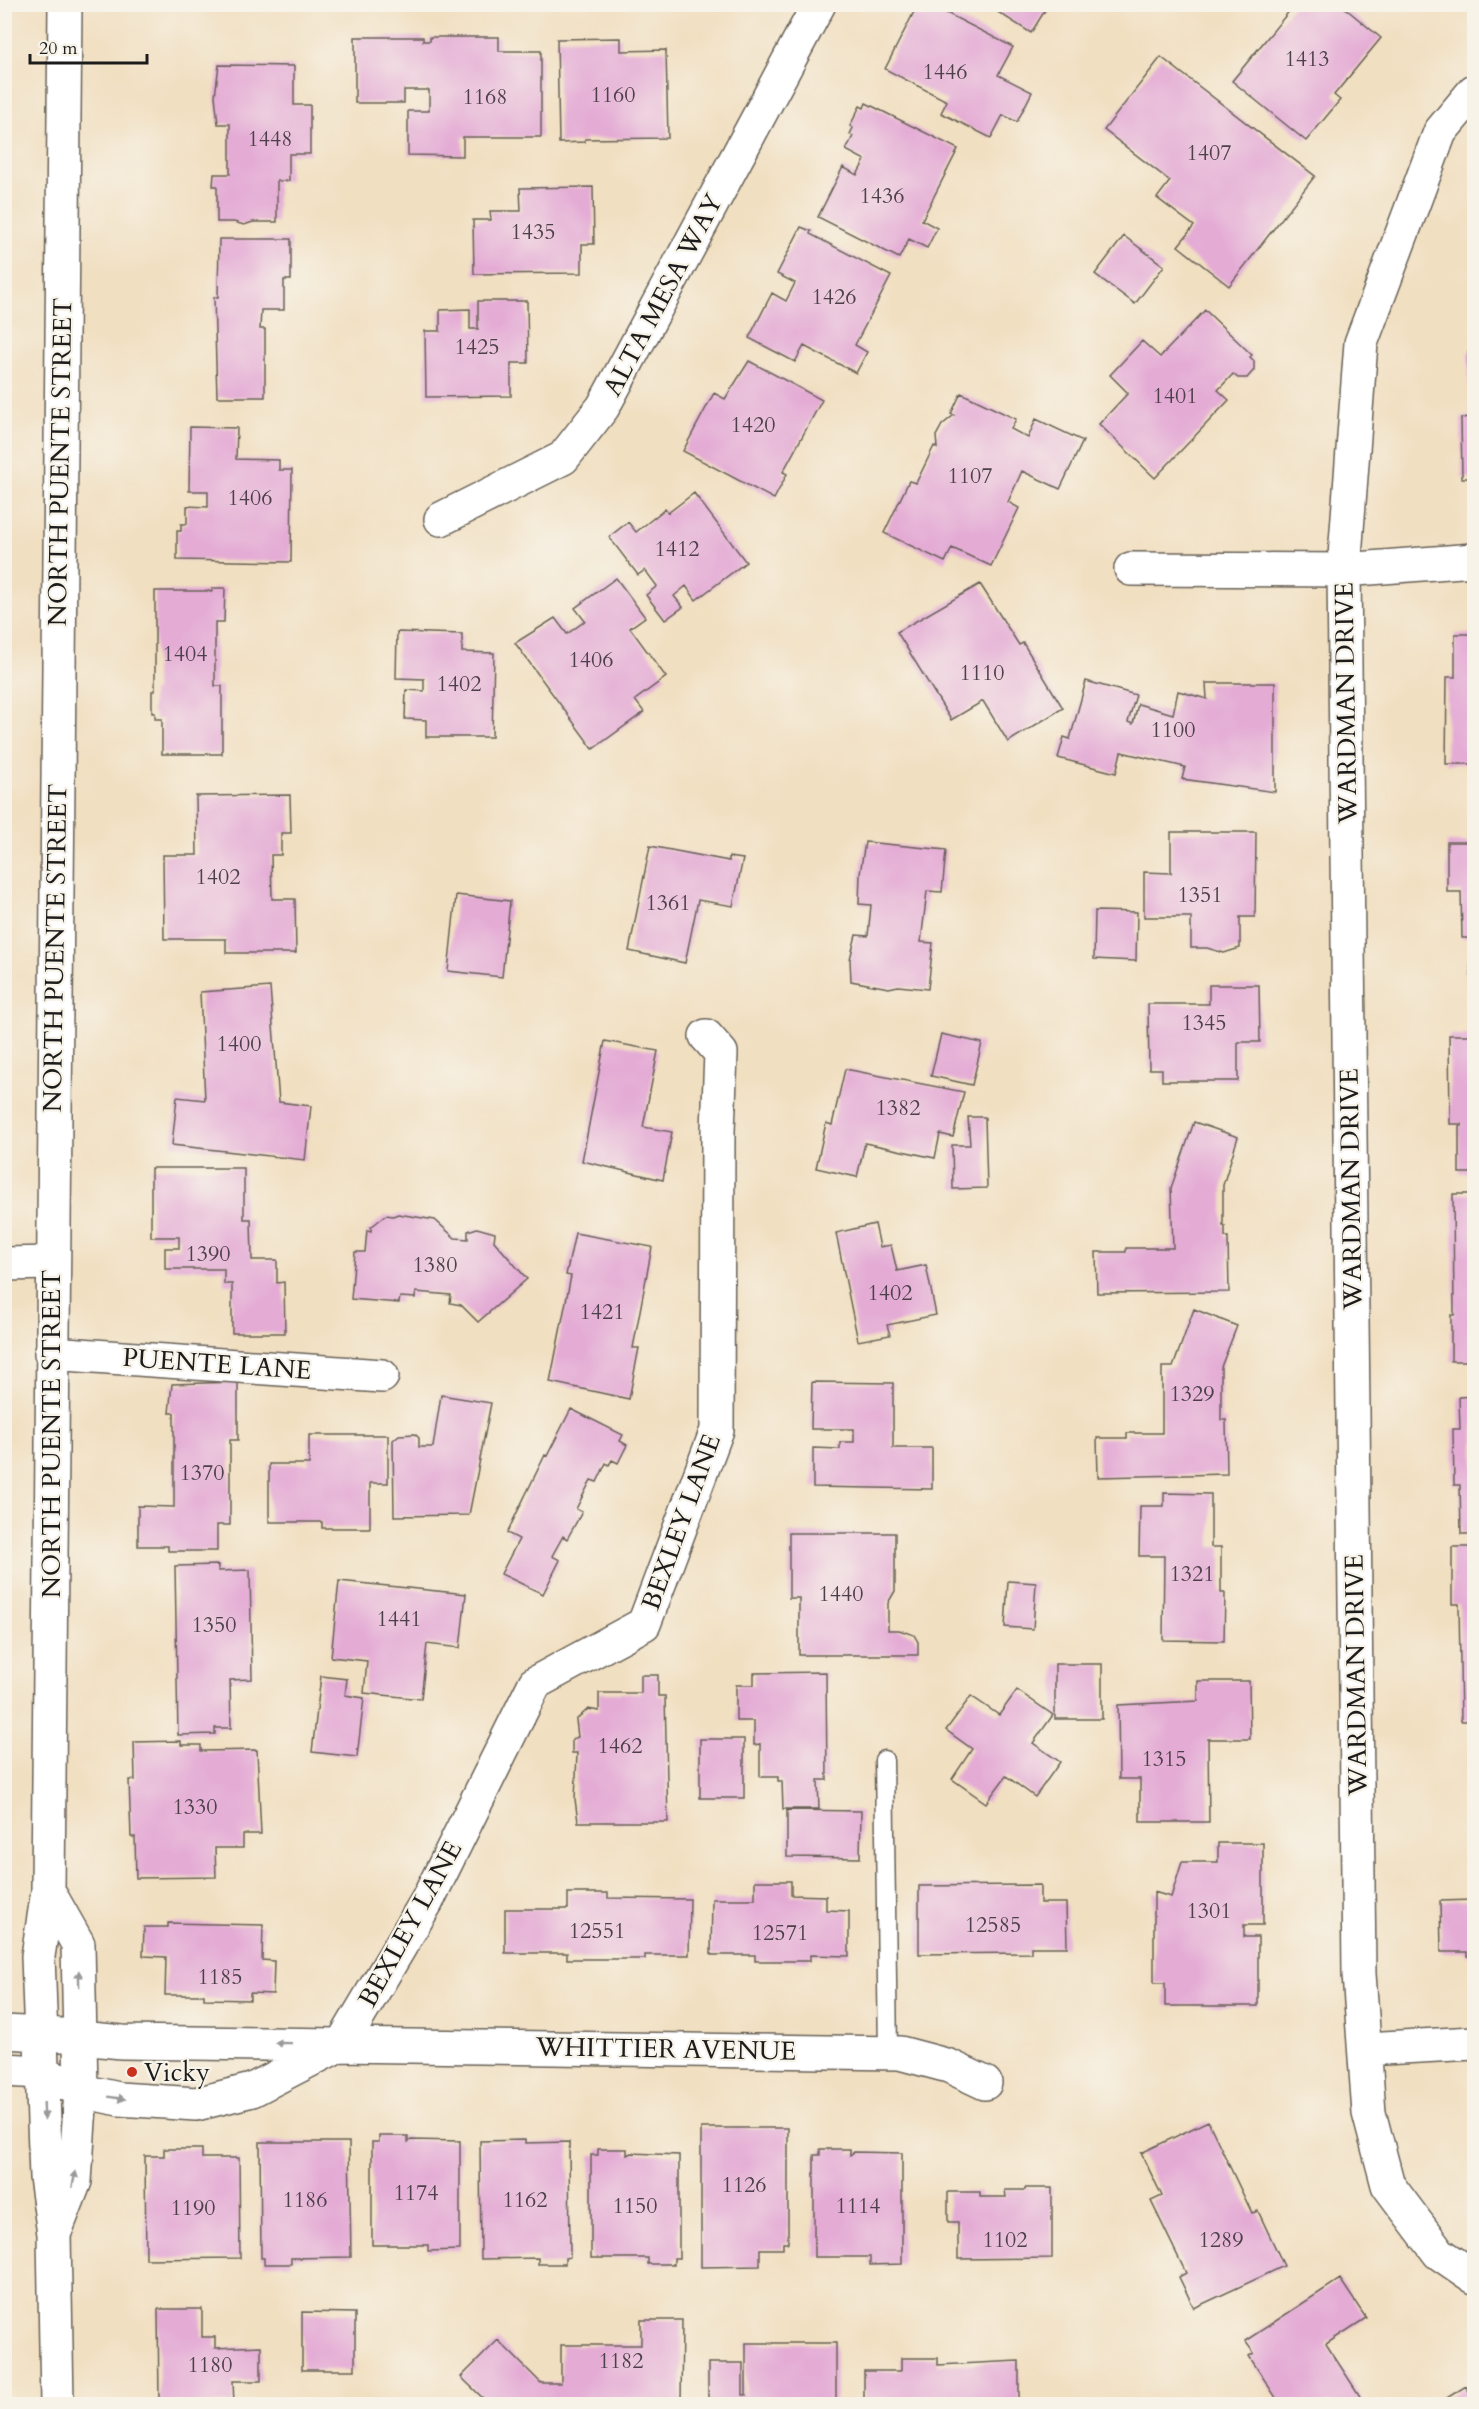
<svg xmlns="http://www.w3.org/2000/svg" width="1479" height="2409" font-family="Cardo,serif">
<rect width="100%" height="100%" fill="#f7f3e8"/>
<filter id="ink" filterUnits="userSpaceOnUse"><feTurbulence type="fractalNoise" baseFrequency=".0167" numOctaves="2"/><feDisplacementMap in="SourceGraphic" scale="12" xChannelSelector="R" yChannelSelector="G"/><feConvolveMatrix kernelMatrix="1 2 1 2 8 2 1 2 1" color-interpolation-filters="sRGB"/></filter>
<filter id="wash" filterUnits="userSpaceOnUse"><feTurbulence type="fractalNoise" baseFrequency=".008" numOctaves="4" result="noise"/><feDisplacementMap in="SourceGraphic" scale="24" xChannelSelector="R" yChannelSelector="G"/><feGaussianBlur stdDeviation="1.35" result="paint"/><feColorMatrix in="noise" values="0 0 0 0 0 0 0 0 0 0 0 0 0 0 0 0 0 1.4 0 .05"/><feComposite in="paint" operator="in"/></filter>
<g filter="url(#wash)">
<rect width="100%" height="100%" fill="#f1dfc1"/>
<g id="blocks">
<path fill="#e4acd5" d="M918,4H929L1013,47L998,75L1032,92L1017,122L1003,115L991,138L941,113L947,101L885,69Z
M985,4H1049L1031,33Z
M1295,4H1340L1381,38L1334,95L1340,100L1306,141L1232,81Z
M355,37H423V41H430V37H499V51H541V137H463V156L408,155V111H429V90H404V103H355Z
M621,38V51L666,50L668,138L585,139V142L559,143L557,39Z
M1161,57L1315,176L1229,286L1178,246L1194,226L1157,198L1170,181L1104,130Z
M219,65L294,66V105H310V154H289V181H277V222H253L244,225L234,222H217V186H213L214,174H230V124H218L215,96Z
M866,103L958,149L922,220L937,228L927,248L909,239L899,258L818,217L843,167L857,175L865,160L846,150L853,136L850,134L853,128L850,126L860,106L864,108Z
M593,187L594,244H582V273L474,274L473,220H491L490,211H521L520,188Z
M801,227L811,231L810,234L891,276L855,345L867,352L856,373L804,346L795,362L749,338L772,293L786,301L795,283L777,274Z
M1124,236L1164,266L1135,304L1095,274Z
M219,239H291V280H284V310H261L260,329H265V397H217L214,297H218Z
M478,301H527L528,363H511V396L426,397L425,331H440V310L470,309V329H478Z
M1205,310L1252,355L1250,357L1254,361V370L1247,378H1238L1233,374L1218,390L1229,400L1155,478L1099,424L1128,393L1110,375L1142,341L1160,357Z
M1468,352H1474V478H1462L1461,418L1470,417Z
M749,361L822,400L783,472L787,474L774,499L683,451L714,393L725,399Z
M961,393L1016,419L1011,429L1028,438L1036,419L1083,441L1060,489L1022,471L1008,502L1019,508L991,566L952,548L945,562L884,533L909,481L916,483L934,446L937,448L936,436L942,425L954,415L951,414Z
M190,427L237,428L236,459L279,460V470H292L291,562L177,560V531H181V524H187V506L208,507V491H189Z
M694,493L746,562L696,600L686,586L674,596L683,607L665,620L646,595L657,586L645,570L638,575L609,537L628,522L636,532L665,509L668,513Z
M616,578L645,617L630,628L666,677L635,700L644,712L593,749L515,643L555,618L567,634L585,621L575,608Z
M980,584L1019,645L1023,643L1063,708L1008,742L983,701L951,720L897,632Z
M212,588H225L224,622H215V686H222V754H162V719H155V713H152V691H155V591H212Z
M397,632L462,634V652L494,653L492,737H426V720L405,719L406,690L424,691V679L396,678Z
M1455,634H1474V764H1446L1447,677H1455Z
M1086,681L1136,695L1128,722L1133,724L1138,704L1173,714L1178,691L1207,699L1206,683H1275V792L1182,779L1185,767L1121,752L1116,773L1058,758L1064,737L1070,739Z
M290,795L291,833H281V855H271L272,899H295L296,953H226V939H164L163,855H197L196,796Z
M1171,832H1256L1255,917H1240V948L1224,953L1207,948H1191V917H1144V872L1171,873Z
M865,842L946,850L942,892L927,891L921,942L933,943L928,989L898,986L889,988L851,981L850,959L856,935L868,936L871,905L859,904L860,874Z
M1447,842H1474V1002H1471L1470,938H1462L1461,892H1447Z
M650,846L729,861V857L743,859L733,906L698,900L685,963L629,951Z
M456,895L510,901L502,977L448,971Z
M1095,911L1137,912L1136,961L1094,959Z
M1209,985H1259L1260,1042H1238V1081H1162V1069H1149L1148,1004H1209Z
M270,987L279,1102L311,1106L305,1160L172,1145L177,1097L205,1100L200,992Z
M941,1034L982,1043L972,1085L931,1076Z
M1449,1035H1474V1173H1459V1126H1462L1461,1124H1450Z
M605,1041L658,1051L643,1127L672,1132L663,1180L582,1161Z
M845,1069L964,1092L953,1137L940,1134L935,1158L865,1143L857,1177L816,1168L826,1123L832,1125Z
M968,1117H985L987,1188L953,1189L952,1145H970Z
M1194,1122L1238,1137L1223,1185V1226H1225V1237H1228L1229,1292L1097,1293L1096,1252H1126V1248H1173L1171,1188Z
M151,1168H244V1219H251L252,1260H277V1283L284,1282L285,1333H232V1284H224V1269H165V1248H179V1237H151Z
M1453,1194H1474V1361H1451V1315H1454Z
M398,1214L435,1220L455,1238L468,1239V1231L477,1228L495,1233L494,1241L527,1279L478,1322L461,1305L450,1303L451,1295L416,1292L415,1298L400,1297L399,1303L351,1299L355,1252H365L367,1230L371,1231V1227L386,1215L393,1216Z
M875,1224L880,1247L891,1245L897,1271L926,1265L936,1315L887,1325L890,1335L858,1341L836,1233Z
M575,1233L652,1247L633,1348H639L629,1399L550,1382L571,1276L566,1275Z
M1194,1309L1237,1326L1221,1367V1420H1226L1227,1474L1098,1477L1097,1438H1127V1433H1162V1367H1173Z
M238,1382V1440H230V1525H217V1551H168V1546H138V1506L174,1507V1413H169L172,1384Z
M812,1382L893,1383V1448H932V1489L813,1487V1448L840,1449V1442H854V1429H811Z
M441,1395L491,1403L469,1515L394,1516L393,1440L399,1435L415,1434L419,1438V1447H433Z
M1474,1396V1534H1461L1460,1485H1454L1453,1429H1460L1459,1397Z
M571,1409L623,1435L620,1441L627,1445L618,1463L612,1460L609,1465L606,1463L597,1482L591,1480L576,1509L582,1512L567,1539L563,1536L552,1556L560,1560L543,1594L501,1574L519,1539L507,1533L545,1455L547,1456Z
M309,1435H388V1483H370V1528H322V1522H269V1464H309Z
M1164,1493L1211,1494V1547H1221V1593H1225L1224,1641L1163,1640L1164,1556H1139L1140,1506H1164Z
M789,1533H895V1591L888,1603V1630H899L914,1635L918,1642V1655H799V1598H789Z
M1452,1547H1474V1721H1461L1459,1604H1452Z
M218,1565V1571L250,1570L252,1679L230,1680L231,1728H215V1734L178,1735L175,1566Z
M339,1581L466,1594L460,1648L427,1644L421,1699L364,1693L367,1661L331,1657Z
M1008,1581L1036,1583L1033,1629L1005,1627Z
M1055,1664H1102V1719H1055Z
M826,1672L827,1780H818L819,1809H783L782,1781H778V1777H760V1744L754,1745V1721H736V1685H754V1673Z
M641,1675H658V1696H665L668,1822H578L575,1799L577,1753H572V1739L578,1737L576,1720L588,1709L599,1711V1693H641Z
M321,1676L347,1679L345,1695L364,1698L357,1757L312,1752Z
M1198,1681H1249L1250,1739H1208L1209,1822H1140V1779H1119L1118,1705L1198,1701Z
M1017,1690L1053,1715L1033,1743L1060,1762L1035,1797L1006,1776L986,1803L952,1779L972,1749L946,1730L971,1696L999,1715Z
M700,1739H744V1798H700Z
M181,1741V1745H201V1751L257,1750L261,1834H243V1848H215L216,1877L136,1878L135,1837H131L129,1780H135L134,1742Z
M787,1810L861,1811L860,1858L787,1857Z
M1218,1843H1263V1925H1244V1937H1258V2006H1165V1983H1154V1892L1171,1897L1182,1862H1218Z
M755,1881H791V1895L826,1896V1910L849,1911V1956L810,1955V1961H755V1955H711L712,1899H755Z
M1040,1885V1903H1066L1067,1947H1031V1953L919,1954V1886Z
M568,1893H608V1898L690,1899L689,1955H645V1959H567V1953H505V1909H568Z
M1474,1900V1956H1467V1952H1441L1440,1901Z
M168,1923L263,1925L262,1960L274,1961L273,1994L250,1993V2000L204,1999V1995H165L166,1957L143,1956L144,1927H168Z
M1208,2121L1252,2213L1258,2211L1284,2266L1194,2308L1179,2277L1186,2273L1151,2201L1162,2196L1141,2153Z
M701,2128H788V2243H783V2249H760V2266L701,2267Z
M379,2136H408V2142L411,2140L460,2141V2250L428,2251V2245H372V2142H379Z
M525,2140V2143L569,2142L570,2257L565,2258V2264H538V2258L481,2259L480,2141Z
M260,2142H349L351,2257L291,2258V2264H264V2258H261Z
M164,2149H202V2158H239L240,2258L146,2259L145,2156H164Z
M598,2149H627V2155L631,2153L679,2155V2258H674V2264H648V2258H591V2155H598Z
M820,2149H850V2155L854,2152L902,2153V2264L870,2265V2257H814V2155H820Z
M1025,2188H1052V2258L958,2259V2222H948V2192H980V2197H1006L1005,2190H1025Z
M1340,2279L1366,2318L1326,2344L1365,2404H1289L1287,2402L1280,2404L1249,2356L1254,2353L1245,2341Z
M158,2309H202V2337H215V2348L261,2346V2381H233L234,2404H159Z
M302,2312L355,2313V2370H302Z
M641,2320H682L681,2404H489L461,2377L498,2340L541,2383H561V2345H641Z
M746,2343H836V2404H708V2363H743V2395H746Z
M901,2358H938V2365L1019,2361V2404H864V2371H901Z
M1466,2386L1474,2399V2404H1437Z"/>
</g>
</g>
<g filter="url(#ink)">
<use href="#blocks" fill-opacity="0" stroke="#676056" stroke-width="1.5"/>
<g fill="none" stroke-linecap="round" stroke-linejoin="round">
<g stroke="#676056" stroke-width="21">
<path id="service" d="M884,1760L888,2053"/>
</g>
<g stroke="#676056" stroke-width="36">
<path id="minor" d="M1474,91L1440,132L1361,343L1344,570L1359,1974L1369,2113L1388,2185L1439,2253L1474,2277
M441,519L563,458L603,407L819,4
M1131,569L1344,570L1474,560
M4,1264L52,1263
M51,1353L382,1376
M80,2038L122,2042L900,2053L949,2066L985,2083
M342,2044L427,1901L535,1683L644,1624L717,1430L718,1131L721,1053L706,1036
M1365,2049L1474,2043
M42,2072L81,2091L119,2099L196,2104L252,2090L337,2046"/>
</g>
<g stroke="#676056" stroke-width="36">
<path id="tertiary" d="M48,1891L78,1944L81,2091L75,2181L55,2232
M4,2032L62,2035
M4,2070L42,2072
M57,2404L54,2234L46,2177L38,1956L48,1891L65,4"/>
</g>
<use href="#service" stroke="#fff" stroke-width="18"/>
<use href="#minor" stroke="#fff" stroke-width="33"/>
<use href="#tertiary" stroke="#fff" stroke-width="33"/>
</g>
<defs><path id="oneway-solid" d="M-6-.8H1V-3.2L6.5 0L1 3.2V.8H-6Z" transform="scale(1.5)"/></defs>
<g fill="#999">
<use href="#oneway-solid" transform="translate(79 1979) rotate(-91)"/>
<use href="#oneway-solid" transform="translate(283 2043) rotate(-179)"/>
<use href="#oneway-solid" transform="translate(117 2098) rotate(9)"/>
<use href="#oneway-solid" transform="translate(44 2111) rotate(88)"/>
<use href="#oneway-solid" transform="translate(74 2179) rotate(-79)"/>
</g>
</g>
<circle fill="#c8321e" stroke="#f7f3e8" stroke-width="2" cx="132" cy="2072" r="6"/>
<g text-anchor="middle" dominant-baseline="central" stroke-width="4.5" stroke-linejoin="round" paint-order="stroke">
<g font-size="22" fill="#4e404a">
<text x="1307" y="59">1413</text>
<text x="945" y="72">1446</text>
<text x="613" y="95">1160</text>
<text x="485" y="97">1168</text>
<text x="270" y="139">1448</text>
<text x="1209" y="153">1407</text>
<text x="882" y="196">1436</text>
<text x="533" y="232">1435</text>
<text x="834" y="297">1426</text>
<text x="477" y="347">1425</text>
<text x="1175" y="396">1401</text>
<text x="753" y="425">1420</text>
<text x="970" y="476">1107</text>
<text x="250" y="498">1406</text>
<text x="677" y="549">1412</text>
<text x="185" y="654">1404</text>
<text x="591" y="660">1406</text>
<text x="982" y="673">1110</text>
<text x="459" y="684">1402</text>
<text x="1173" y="730">1100</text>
<text x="218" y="877">1402</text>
<text x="1200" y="895">1351</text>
<text x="668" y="903">1361</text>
<text x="1204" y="1023">1345</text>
<text x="239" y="1044">1400</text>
<text x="898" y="1108">1382</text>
<text x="208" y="1254">1390</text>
<text x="435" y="1265">1380</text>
<text x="890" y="1293">1402</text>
<text x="602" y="1312">1421</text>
<text x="1192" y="1394">1329</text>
<text x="202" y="1473">1370</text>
<text x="1192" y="1574">1321</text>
<text x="841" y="1594">1440</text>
<text x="399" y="1619">1441</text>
<text x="214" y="1625">1350</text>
<text x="620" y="1746">1462</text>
<text x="1164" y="1759">1315</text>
<text x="195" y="1807">1330</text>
<text x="1209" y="1911">1301</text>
<text x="993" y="1925">12585</text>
<text x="597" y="1931">12551</text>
<text x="780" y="1933">12571</text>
<text x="220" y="1977">1185</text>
<text x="744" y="2185">1126</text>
<text x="416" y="2193">1174</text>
<text x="305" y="2200">1186</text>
<text x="525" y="2200">1162</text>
<text x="635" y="2206">1150</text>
<text x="858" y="2206">1114</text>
<text x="193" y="2208">1190</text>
<text x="1005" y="2240">1102</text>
<text x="1221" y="2240">1289</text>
<text x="621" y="2361">1182</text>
<text x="210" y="2365">1180</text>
</g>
<g font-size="26" fill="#1c1c1c" stroke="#f7f3e8">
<text transform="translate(663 295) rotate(-62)">ALTA MESA WAY</text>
<text transform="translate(60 462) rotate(-89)">NORTH PUENTE STREET</text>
<text transform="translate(1346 703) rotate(-91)">WARDMAN DRIVE</text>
<text transform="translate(55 948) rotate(-89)">NORTH PUENTE STREET</text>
<text transform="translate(1351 1189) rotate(-91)">WARDMAN DRIVE</text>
<text transform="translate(217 1364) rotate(4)">PUENTE LANE</text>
<text transform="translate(51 1434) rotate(-90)">NORTH PUENTE STREET</text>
<text transform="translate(681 1522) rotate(-70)">BEXLEY LANE</text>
<text transform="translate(1356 1675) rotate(-91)">WARDMAN DRIVE</text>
<text transform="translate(410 1924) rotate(-61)">BEXLEY LANE</text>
<text transform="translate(666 2049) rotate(1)">WHITTIER AVENUE</text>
</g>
<g font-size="26" fill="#1c1c1c" stroke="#f7f3e8" text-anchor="start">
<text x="144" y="2072">Vicky</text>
</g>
</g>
<rect width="1479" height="2409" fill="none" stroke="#f7f3e8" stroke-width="24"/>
<path d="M30 54v9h117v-9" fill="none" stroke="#1c1c1c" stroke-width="3"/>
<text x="39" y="54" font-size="18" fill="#1c1c1c" stroke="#f7f3e8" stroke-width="4.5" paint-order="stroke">20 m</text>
</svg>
